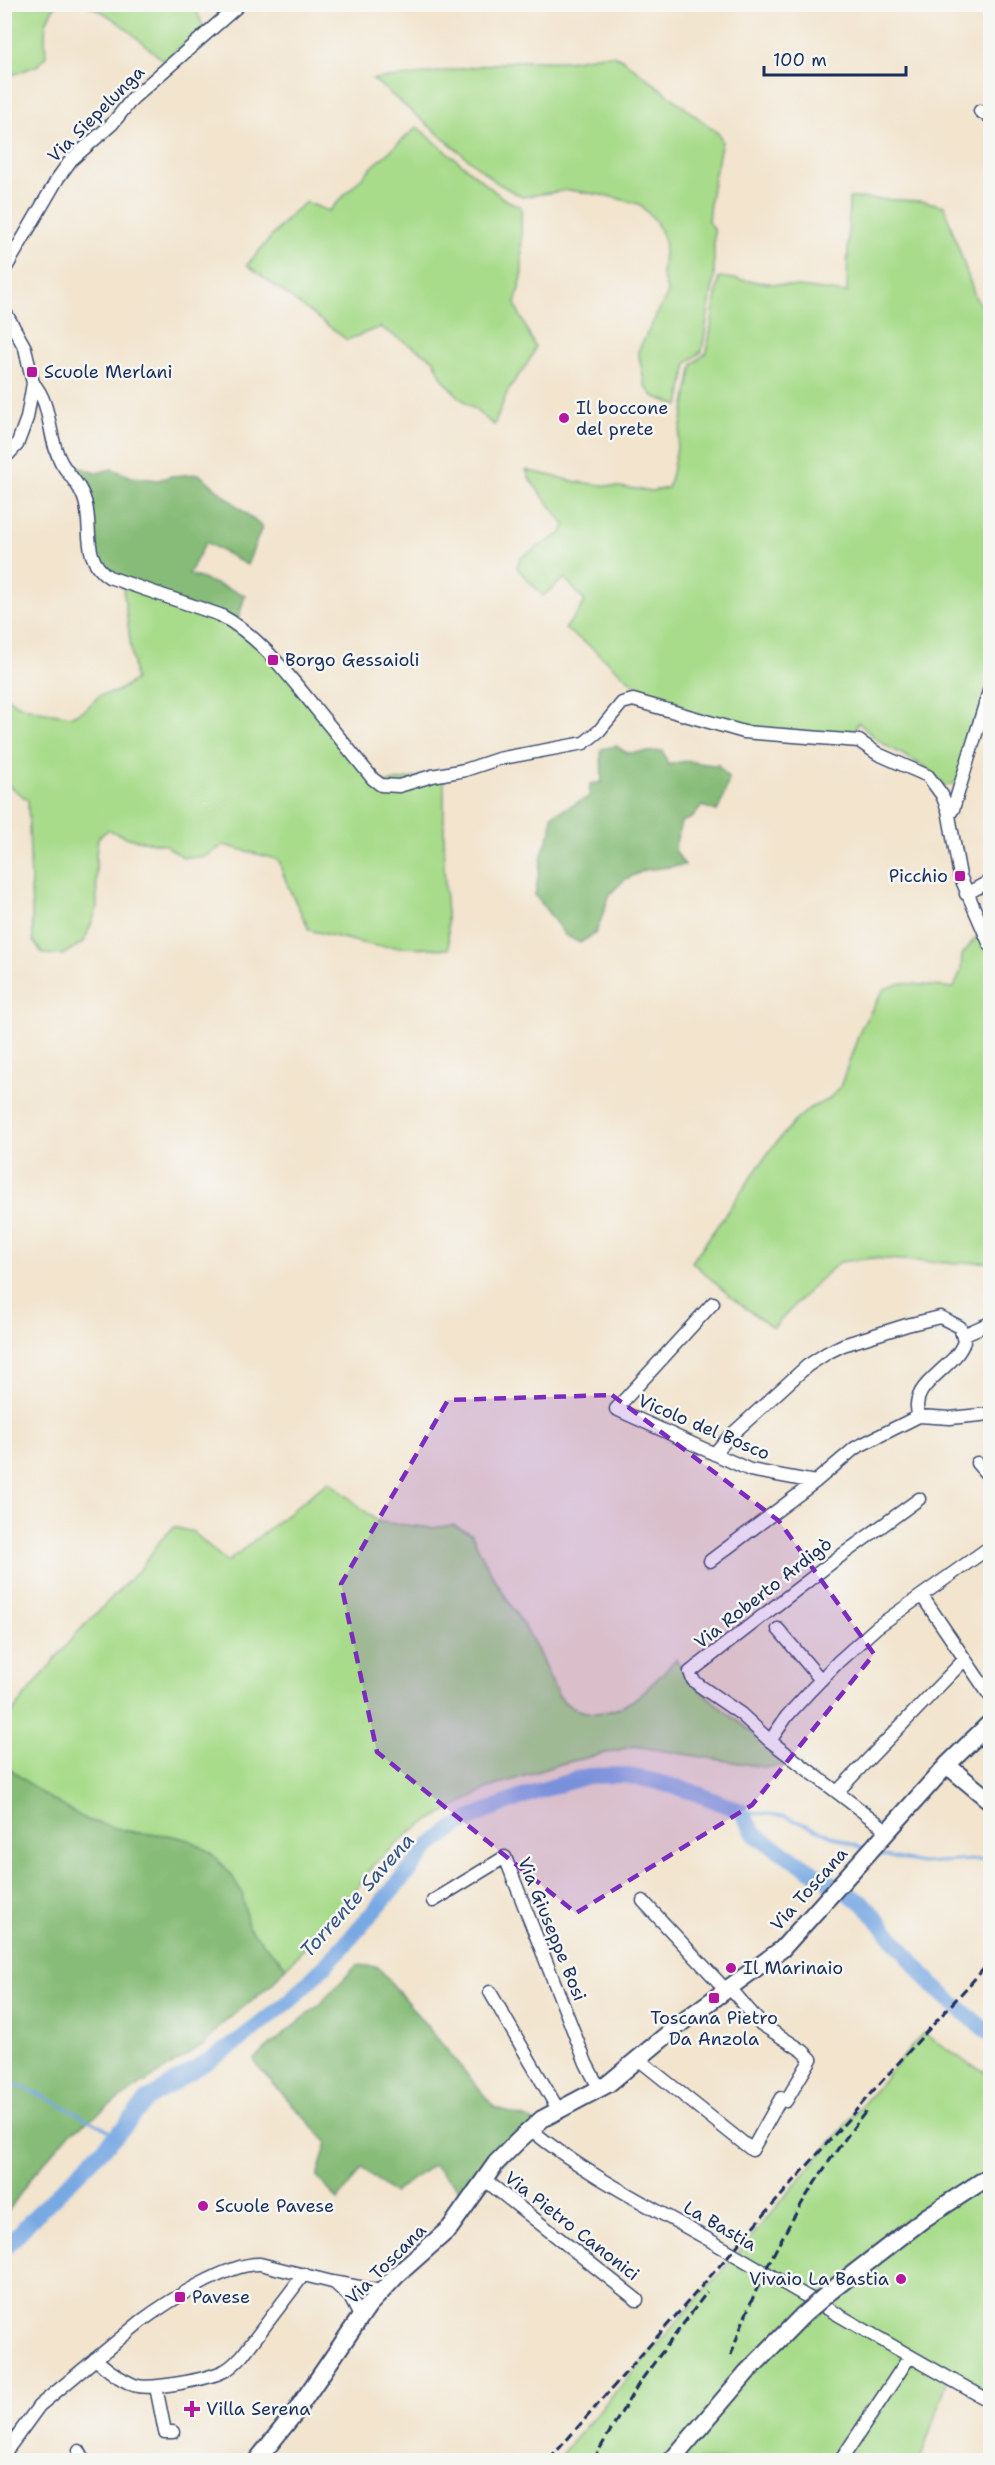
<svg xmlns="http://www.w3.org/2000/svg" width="995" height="2465" font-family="'Shantell Sans',sans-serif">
<rect width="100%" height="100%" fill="#f6f6f2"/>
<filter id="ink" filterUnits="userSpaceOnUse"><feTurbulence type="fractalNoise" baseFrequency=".0167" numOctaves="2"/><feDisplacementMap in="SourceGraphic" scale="12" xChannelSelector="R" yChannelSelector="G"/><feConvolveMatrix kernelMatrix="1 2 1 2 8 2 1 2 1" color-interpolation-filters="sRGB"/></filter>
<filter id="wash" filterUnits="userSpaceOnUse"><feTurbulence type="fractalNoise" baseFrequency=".008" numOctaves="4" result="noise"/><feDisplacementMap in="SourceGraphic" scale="24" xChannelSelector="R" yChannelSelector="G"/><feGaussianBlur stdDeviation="1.35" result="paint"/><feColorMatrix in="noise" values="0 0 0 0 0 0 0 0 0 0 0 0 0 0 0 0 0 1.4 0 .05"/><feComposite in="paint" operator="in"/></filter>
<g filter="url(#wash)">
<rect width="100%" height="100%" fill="#f2e4cd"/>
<path fill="#a8dc8b" stroke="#628674" stroke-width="1.5" d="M5,4L56,5C42,23 45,34 46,56L38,65L5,78Z
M86,5H194L204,28L164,61C140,42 115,14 86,5Z
M603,55H613L622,59L719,134L722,141L711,193L708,221L714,229V278L702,351L687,363L679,406L653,396L645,386L638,351L668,293L662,274L665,241L655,220L639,204L608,196L569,190L522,197L497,183L373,79L410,76L515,61H567Z
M417,127L504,199L521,207L522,277L515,304L535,347C530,366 515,376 507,393C502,404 499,415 494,425L459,397L443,379L433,359L380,327L347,340L247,265L292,213L306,202L329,211L371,168Z
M849,198L923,201L944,206L976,299L990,315V682L960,782L944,786C932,769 918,763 900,753C884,746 870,735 858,722L853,735L750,730L689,713L649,697L587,644L565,629L585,602L565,578L543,596L517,568L520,558L562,533L565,525L531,481L526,470L577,482L652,491L668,488L672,473L693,364L707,352L719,277L847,293Z
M123,586L228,623L265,650L371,771L385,783L444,773V868L449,949L375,946L309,930C299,906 285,886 279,860L224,845L204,857H183L165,845L132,839L108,830L98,838L96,855L97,909L84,942L62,955L43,954L33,941L28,800L5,783V696L16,704L39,711L72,716L86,709L100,695L116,692L135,680Z
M977,936L990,949V1262L948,1263L871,1258L840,1262L818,1281L773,1328L732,1298L692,1262L771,1149L794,1122L810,1108L828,1100L840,1087L861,1028L884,989L902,983L954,988L961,970L962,955Z
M329,1481L378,1522L432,1528L453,1525L472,1534C488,1573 510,1602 531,1638C542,1656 548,1678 559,1696C565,1705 575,1710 586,1712C625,1719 651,1685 676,1659C699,1698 759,1736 795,1765L764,1767L635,1746L560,1764L486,1789L413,1830L373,1865L341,1911L286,1967L277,1957L232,2004L231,1874C214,1853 193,1837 166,1835C155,1834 144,1834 134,1832C119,1830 103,1826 89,1821C62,1812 27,1783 5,1765V1724L17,1706L74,1636L141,1568L160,1541L174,1527L193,1532L227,1562Z
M923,2033L971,2065L990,2074V2395L950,2373L920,2460H556L741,2249Z"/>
<path fill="#86bc77" stroke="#50766a" stroke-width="1.5" d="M65,458L79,467L96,473L112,469L132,477L158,480L172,476L199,474L262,527L247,565L206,542L189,574L245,595L237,624L98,570L88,515Z
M616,746L627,753L663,751L668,765C693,757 695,765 718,765L729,779L721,804L717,811L702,806L692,818L681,822C678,849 667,841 685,865L645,870L624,880L610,894L596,933L580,943L565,935L535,895L542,854L551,830L552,815L589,797L590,784L602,782L601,749Z
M5,1765L44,1795L87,1820L135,1833L169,1835L189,1840L210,1852L231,1874L242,1893L248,1927L286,1967L272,1984L220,2026L204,2045L123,2096L69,2134L30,2179L5,2216Z
M357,1965L378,1967L494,2107L538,2123L471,2200L433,2165L393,2193L362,2168L338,2200L317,2177L327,2142L257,2066L254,2059L320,2004Z"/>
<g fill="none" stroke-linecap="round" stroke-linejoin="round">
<path stroke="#79a9e3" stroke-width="3" d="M741,1811L784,1816L864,1849
M876,1854L921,1863L990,1859
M4,2080L41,2095L117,2135"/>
<path stroke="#79a9e3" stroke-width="16" d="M4,2250L31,2220L117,2135L148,2099L229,2048L291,2000L341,1949L431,1845L455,1827L484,1812L535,1792L588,1776L623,1775L654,1781L690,1791L741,1811L755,1835L864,1904L933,1986L990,2034"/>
</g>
</g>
<g filter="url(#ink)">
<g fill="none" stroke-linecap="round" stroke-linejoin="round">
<g stroke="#3b4a6f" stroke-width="15">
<path id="minor" d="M980,111L990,117
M4,271L58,178L71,160L112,124L133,98L240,4
M4,310L25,348L33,383L27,418L17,445L4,459
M33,383C53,406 47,437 61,462C68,475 81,485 85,501C93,528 81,559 109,577L220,615C258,635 285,671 312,704C332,729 353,754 373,779L381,785L399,786L432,776L465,770L498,759L584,743L599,731L622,703L633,700L744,732L859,741L878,754L928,776L942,795L948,810L960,876L990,945
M949,815L953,809L990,688
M966,894L990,881
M713,1303L616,1409L750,1470L815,1482
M963,1335L990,1323
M714,1454L729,1437L807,1366L827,1353L843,1345L907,1325L940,1317L960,1327L964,1341C957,1368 906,1384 919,1416
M977,1463L990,1478
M710,1561L815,1482L855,1448L919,1416L950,1418L990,1414
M922,1596L990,1696
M778,1629L821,1680
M770,1741L787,1716L811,1690L839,1661L877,1627L990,1547
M837,1792L965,1659
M888,1831L770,1741L741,1714L700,1686L693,1680L690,1672L835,1560L919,1499
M433,1901L505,1857L586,2063L600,2090
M643,1901L726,1990
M490,1992L559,2111
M638,2059L752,2150L781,2098L786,2101L811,2059L803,2051L761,2024L729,1987
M530,2129C588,2177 660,2211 725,2249C813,2300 901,2352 990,2401
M485,2180L637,2300
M336,2284L350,2297L360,2316
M95,2359C107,2369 119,2379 134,2385C150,2391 208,2379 224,2371C231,2368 236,2362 242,2356L304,2274
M156,2387L165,2432H173
M79,2451L84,2460
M4,2454L39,2406L140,2322C167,2302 228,2263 260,2264L332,2282L381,2291
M841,2460L910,2356"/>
</g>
<g stroke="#3b4a6f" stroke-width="20">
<path id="major" d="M947,1765L990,1801
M832,2290L925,2218L990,2176
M257,2460L294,2414L368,2306L397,2275L450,2228L496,2163L518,2141L542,2119L608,2084L681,2023L782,1949L947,1765L990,1723
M672,2460L747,2372L803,2315"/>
</g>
<use href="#minor" stroke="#fff" stroke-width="12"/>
<use href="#major" stroke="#fff" stroke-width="16"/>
<path stroke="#1b2f5e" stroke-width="3" stroke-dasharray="9 4.5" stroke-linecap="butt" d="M731,2355C761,2265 808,2185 867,2110
M549,2460L872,2092L990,1962
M593,2460L639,2383L707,2292"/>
<g stroke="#3b4a6f" stroke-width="20" stroke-linecap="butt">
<path id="major-bridge" d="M803,2315L832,2290"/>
</g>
<use href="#major-bridge" stroke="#fff" stroke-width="16"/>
</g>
</g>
<path fill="#7b2cbf" fill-opacity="0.2" stroke="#7b2cbf" stroke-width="4.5" stroke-dasharray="12 8" stroke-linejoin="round" d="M612,1395L779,1521L874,1654L752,1805L576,1913L377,1752L341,1584L448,1400Z"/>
<g fill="#b5179e" stroke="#f6f6f2" stroke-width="2">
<rect x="26" y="366" width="12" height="12" rx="3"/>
<circle cx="564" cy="418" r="6"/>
<rect x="267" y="654" width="12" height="12" rx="3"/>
<rect x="954" y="870" width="12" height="12" rx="3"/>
<circle cx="731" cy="1968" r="6"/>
<rect x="708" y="1992" width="12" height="12" rx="3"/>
<circle cx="203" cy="2206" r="6"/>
<circle cx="901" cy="2279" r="6"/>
<rect x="174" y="2291" width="12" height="12" rx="3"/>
<path d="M189 2400h6v6h6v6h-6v6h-6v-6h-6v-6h6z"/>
</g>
<g text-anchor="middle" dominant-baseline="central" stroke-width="5" stroke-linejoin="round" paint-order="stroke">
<g font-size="18" fill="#1b2f5e" stroke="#f6f6f2">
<text transform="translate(96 114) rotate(-45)">Via Siepelunga</text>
<text transform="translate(704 1427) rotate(23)">Vicolo del Bosco</text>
<text transform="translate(763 1593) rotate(-38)">Via Roberto Ardigò</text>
<text transform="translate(809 1889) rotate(-48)">Via Toscana</text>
<text transform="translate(552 1929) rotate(68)">Via Giuseppe Bosi</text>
<text transform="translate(572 2226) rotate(38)">Via Pietro Canonici</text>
<text transform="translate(720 2226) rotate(30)">La Bastia</text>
<text transform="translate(386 2264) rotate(-45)">Via Toscana</text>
</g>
<g font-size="18" fill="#1b2f5e" stroke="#f6f6f2" text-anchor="start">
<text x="44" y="372">Scuole Merlani</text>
<text x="576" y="408">Il boccone<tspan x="576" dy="21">del prete</tspan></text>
<text x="285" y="660">Borgo Gessaioli</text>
<text x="948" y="876" text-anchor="end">Picchio</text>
<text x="743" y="1968">Il Marinaio</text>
<text x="714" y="2018" text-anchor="middle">Toscana Pietro<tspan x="714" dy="21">Da Anzola</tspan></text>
<text x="215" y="2206">Scuole Pavese</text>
<text x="889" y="2279" text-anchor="end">Vivaio La Bastia</text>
<text x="192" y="2297">Pavese</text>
<text x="206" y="2409">Villa Serena</text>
</g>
<g font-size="20" font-style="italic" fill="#375486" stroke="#f6f6f2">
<text transform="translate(357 1895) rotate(-48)">Torrente Savena</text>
</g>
</g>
<rect width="995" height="2465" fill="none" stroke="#f6f6f2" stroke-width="24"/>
<path d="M764 66v9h142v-9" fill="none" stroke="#1b2f5e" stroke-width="3"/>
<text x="773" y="66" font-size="18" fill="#1b2f5e" stroke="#f6f6f2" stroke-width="4.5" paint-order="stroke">100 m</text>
</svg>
